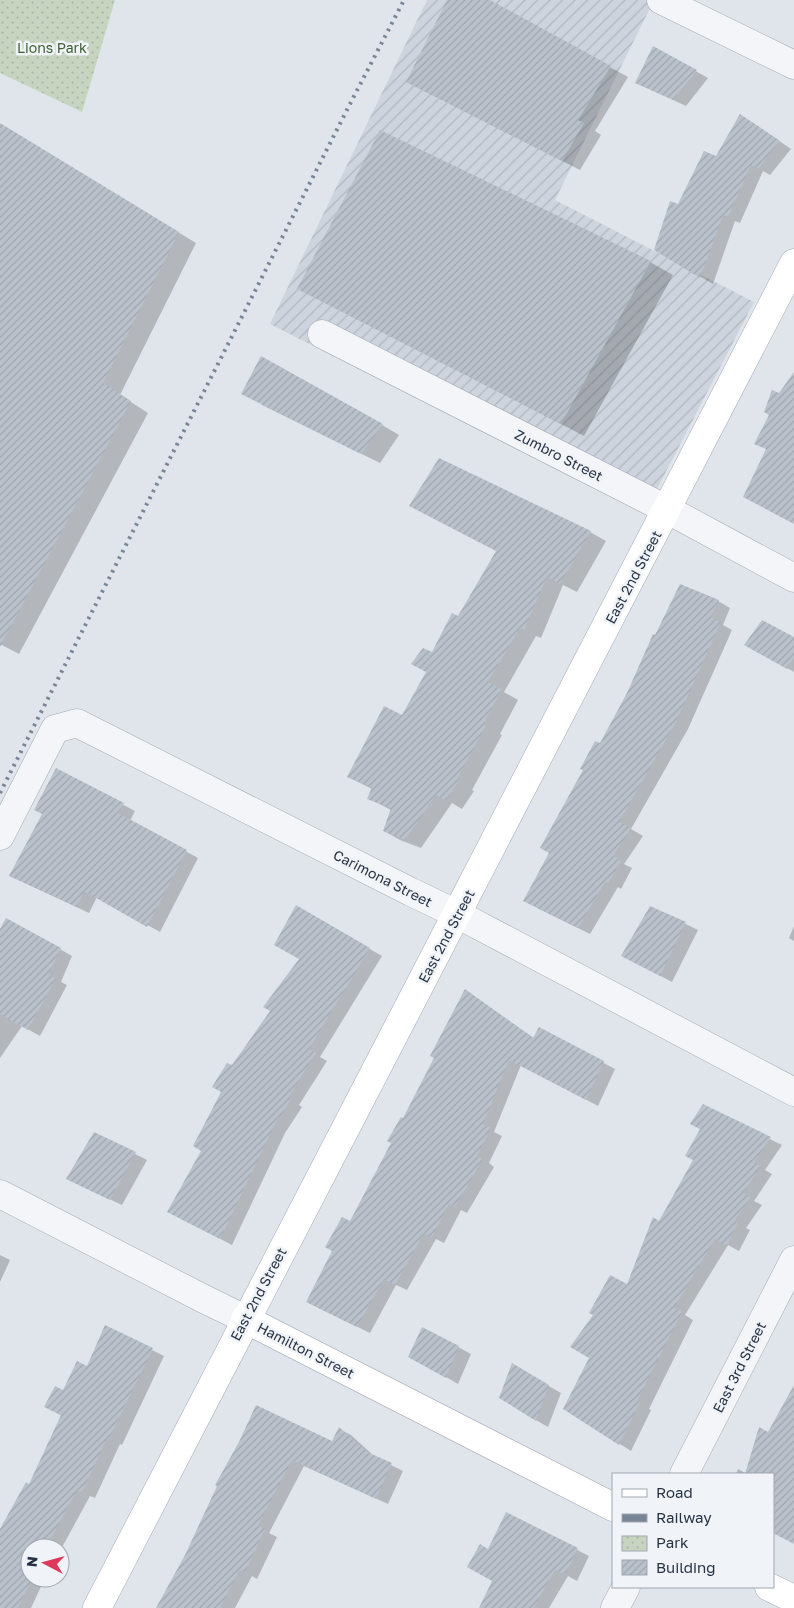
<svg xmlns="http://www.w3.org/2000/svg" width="794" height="1608" font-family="'Golos Text',sans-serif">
<defs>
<pattern id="industrial-furrows" width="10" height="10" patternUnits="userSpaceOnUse" patternTransform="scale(1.25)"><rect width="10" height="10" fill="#ced4dd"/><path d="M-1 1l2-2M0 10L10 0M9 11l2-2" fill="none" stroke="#b1b6bf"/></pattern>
<pattern id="park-dots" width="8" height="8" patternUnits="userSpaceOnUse" patternTransform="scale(1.25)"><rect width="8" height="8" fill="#c7d5c0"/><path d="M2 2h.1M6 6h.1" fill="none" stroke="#abb7a6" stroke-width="1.8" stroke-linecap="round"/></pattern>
<pattern id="building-hatch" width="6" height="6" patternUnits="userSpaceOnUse" patternTransform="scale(1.25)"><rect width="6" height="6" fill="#b9c1cb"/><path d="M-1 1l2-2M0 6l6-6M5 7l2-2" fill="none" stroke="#9fa6b0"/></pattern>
</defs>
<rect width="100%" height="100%" fill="#e0e5eb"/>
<path fill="url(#industrial-furrows)" d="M427,0H654L555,200L754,302L644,514L270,324Z"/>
<path fill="url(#park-dots)" d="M0,0H115L82,112L0,73Z"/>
<path fill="#0003" d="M448,0H487L628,77L595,131L601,135L580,170L407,82Z
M654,48L708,78L686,106L637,83Z
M752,122L791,149L770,175L763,171L740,223L735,221L713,284L655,250L717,158Z
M0,124L196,243L120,395L148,413L19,654L0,644Z
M650,262L673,275L584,436L299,288Z
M260,404L382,425L399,435L380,463Z
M590,532L606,541L577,592L563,585L541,638L536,636L504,692L518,700L500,734L502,735L472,790L474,791L462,809L452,803L421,848L400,840L384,831L391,810L368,798L372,789L348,777L402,717L427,673L432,654L459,617Z
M718,601L730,608L723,625L732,630L688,729L631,829L643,836L624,864L632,868L621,889L618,887L590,934L537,908L551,853L600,745L629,694L655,637Z
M794,638V672L746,644Z
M57,770L135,811L130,821L198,858L160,932L97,897L89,913L23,882Z
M296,907L382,956L320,1057L327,1061L299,1105L302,1107L285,1133L232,1245L180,1218L232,1067L272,1011L301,959Z
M651,907L698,930L672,982L634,962Z
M7,919L72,956L61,982L67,985L40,1036L22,1026L0,1058V931Z
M794,926V941L789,938Z
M465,990L534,1038L540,1029L615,1069L598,1106L521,1065L494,1132L502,1136L489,1163L494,1167L467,1213L461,1210L444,1243L436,1239L407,1290L396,1285L370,1333L319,1308L351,1223L436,1058Z
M703,1106L782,1145L765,1170L772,1174L754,1201L762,1205L746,1228L750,1230L739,1251L728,1245L685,1315L693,1320L649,1409L651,1410L631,1451L620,1444L628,1286L659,1222L694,1160L701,1129Z
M95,1134L147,1160L122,1205L79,1185Z
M0,1255L10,1260L0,1282Z
M106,1327L164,1356L122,1445L120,1444L95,1498L90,1496L60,1551V1548H30V1578H45L31,1608H0V1532L30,1486L62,1416L46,1407L87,1367Z
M423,1328L471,1354L458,1384L410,1356Z
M512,1365L561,1393L548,1427L536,1420Z
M794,1387V1543L773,1532V1474H736L738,1469L747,1474Z
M339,1429L351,1435L375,1457L403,1471L388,1504L304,1466L269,1533L277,1537L257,1579L252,1576L235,1608H162L219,1486L333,1443Z
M507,1514L589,1556L577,1581L568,1576L549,1608H480L493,1581L489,1550Z"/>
<path fill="url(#building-hatch)" d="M447,0H490L611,66L578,120L584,123L562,161L406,82Z
M653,46L697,70L673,100L635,83Z
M740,114L780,141L758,169L751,165L728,217L723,215L700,278L654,250L670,201L678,204L704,151L716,156Z
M0,123L179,232L103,383L131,401L0,647Z
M380,130L651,261L561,424L297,289Z
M261,356L383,424L361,454L241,394Z
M794,372V524L743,497L766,449L754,444L769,415L764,412L772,390L779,393Z
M439,458L591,531L560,584L547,577L524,630L520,628L488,682L502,689L484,723L486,725L457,779L459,780L446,801L436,795L405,840L383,831L391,808L367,799L372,787L347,777L384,706L402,715L426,672L411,664L423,648L432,652L452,613L458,616L496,551L409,506Z
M680,584L719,600L711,617L721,622L676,722L619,822L631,828L613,856L621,861L608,883L605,882L578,928L523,901L549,853L540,848L583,770L580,769L595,741L600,743L627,693L653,634L655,635Z
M762,620L794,637V658L787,669L744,645Z
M56,768L124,803L118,813L187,850L147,927L84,891L77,907L9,876L42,814L34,810Z
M296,905L370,948L309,1049L316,1053L288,1098L291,1099L274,1126L220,1239L167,1212L201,1151L193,1146L221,1092L212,1087L227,1063L232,1065L270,1011L263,1007L299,959L274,945Z
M650,906L686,922L660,976L621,956Z
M6,918L61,948L49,974L56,978L28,1030L0,1014V929Z
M465,989L533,1038L539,1027L604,1061L586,1100L509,1060L483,1124L491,1128L477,1156L483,1159L455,1207L449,1204L432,1237L424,1233L395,1285L384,1279L357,1327L306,1302L332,1251L325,1247L342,1217L350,1221L391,1143L387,1141L401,1117L403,1118L434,1058L430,1056Z
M703,1104L771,1137L754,1163L761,1166L743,1193L751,1197L735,1220L738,1222L727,1246L715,1239L674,1308L682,1312L637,1401L640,1402L619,1445L563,1409L589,1358L570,1347L593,1315L589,1313L610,1275L627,1284L653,1217L659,1221L693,1160L685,1156L700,1129L690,1124Z
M94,1132L136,1152L110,1200L66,1179Z
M105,1325L153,1348L109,1439L107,1438L82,1492L77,1490L46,1548H30V1578H32L18,1608H0V1529L26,1482L29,1484L61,1415L44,1407L55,1386L63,1390L77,1361L87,1366Z
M422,1327L459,1346L446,1378L408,1357Z
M512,1363L549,1385L536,1421L499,1398Z
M794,1385V1544L773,1533V1474H745L759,1427L768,1432Z
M256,1405L332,1441L339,1427L367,1452L392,1463L376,1499L292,1460L258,1525L265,1529L245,1573L239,1570L220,1608H156L185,1555L217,1486L215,1485L239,1442Z
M506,1512L578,1548L565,1575L555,1570L534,1608H479L492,1581L467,1567L480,1544L488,1549Z"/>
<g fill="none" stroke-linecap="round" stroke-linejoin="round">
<g stroke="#a5acb6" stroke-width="29">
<path id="street" d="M661,0L794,65
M322,334L668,510L794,578
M0,836L55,729L77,723L411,892L457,914L794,1092
M0,1194L204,1299L245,1319
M684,1474L794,1260
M615,1608L626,1587"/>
</g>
<g stroke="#a5acb6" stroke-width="29">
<path id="secondary" d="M245,1319L613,1507
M769,1587L794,1599
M97,1608C326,1158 565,713 794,263"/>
</g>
<use href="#street" stroke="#f3f5f8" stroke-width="28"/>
<use href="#secondary" stroke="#fff" stroke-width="28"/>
<path stroke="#788596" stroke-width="4" stroke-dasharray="2.5 5" stroke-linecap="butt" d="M0,793L351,102L404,0"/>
</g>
<g text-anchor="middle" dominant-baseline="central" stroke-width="5" stroke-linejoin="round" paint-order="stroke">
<g font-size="14" fill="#3e6132" stroke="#f0f4f8">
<text x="52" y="47">Lions Park</text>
</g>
<g font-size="14" fill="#273344" stroke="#f0f4f8">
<text transform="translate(559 455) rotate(27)">Zumbro Street</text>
<text transform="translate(633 577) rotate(-62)">East 2nd Street</text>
<text transform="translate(383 878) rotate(27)">Carimona Street</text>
<text transform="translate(446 936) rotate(-62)">East 2nd Street</text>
<text transform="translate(258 1294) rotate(-62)">East 2nd Street</text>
<text transform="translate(306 1350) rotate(27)">Hamilton Street</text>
<text transform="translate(739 1367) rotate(-63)">East 3rd Street</text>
</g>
</g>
<rect x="612" y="1473" width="162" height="115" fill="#f0f4f8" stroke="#a0a7b0"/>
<rect x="622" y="1489" width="25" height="8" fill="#ffffff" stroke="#a0a7b0"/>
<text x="656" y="1498" font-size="15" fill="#273344">Road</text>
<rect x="622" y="1514" width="25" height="8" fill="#788596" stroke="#a0a7b0"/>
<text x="656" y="1523" font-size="15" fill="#273344">Railway</text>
<rect x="622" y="1536" width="25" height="15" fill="url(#park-dots)" stroke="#a0a7b0"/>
<text x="656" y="1548" font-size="15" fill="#273344">Park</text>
<rect x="622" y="1560" width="25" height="15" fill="url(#building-hatch)" stroke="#a0a7b0"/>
<text x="656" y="1573" font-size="15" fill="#273344">Building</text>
<g transform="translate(45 1563) rotate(276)"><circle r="24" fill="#f0f4f8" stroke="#a0a7b0"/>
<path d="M0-4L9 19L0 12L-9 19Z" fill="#dd3859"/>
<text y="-8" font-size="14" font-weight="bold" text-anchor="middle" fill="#273344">N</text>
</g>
</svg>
